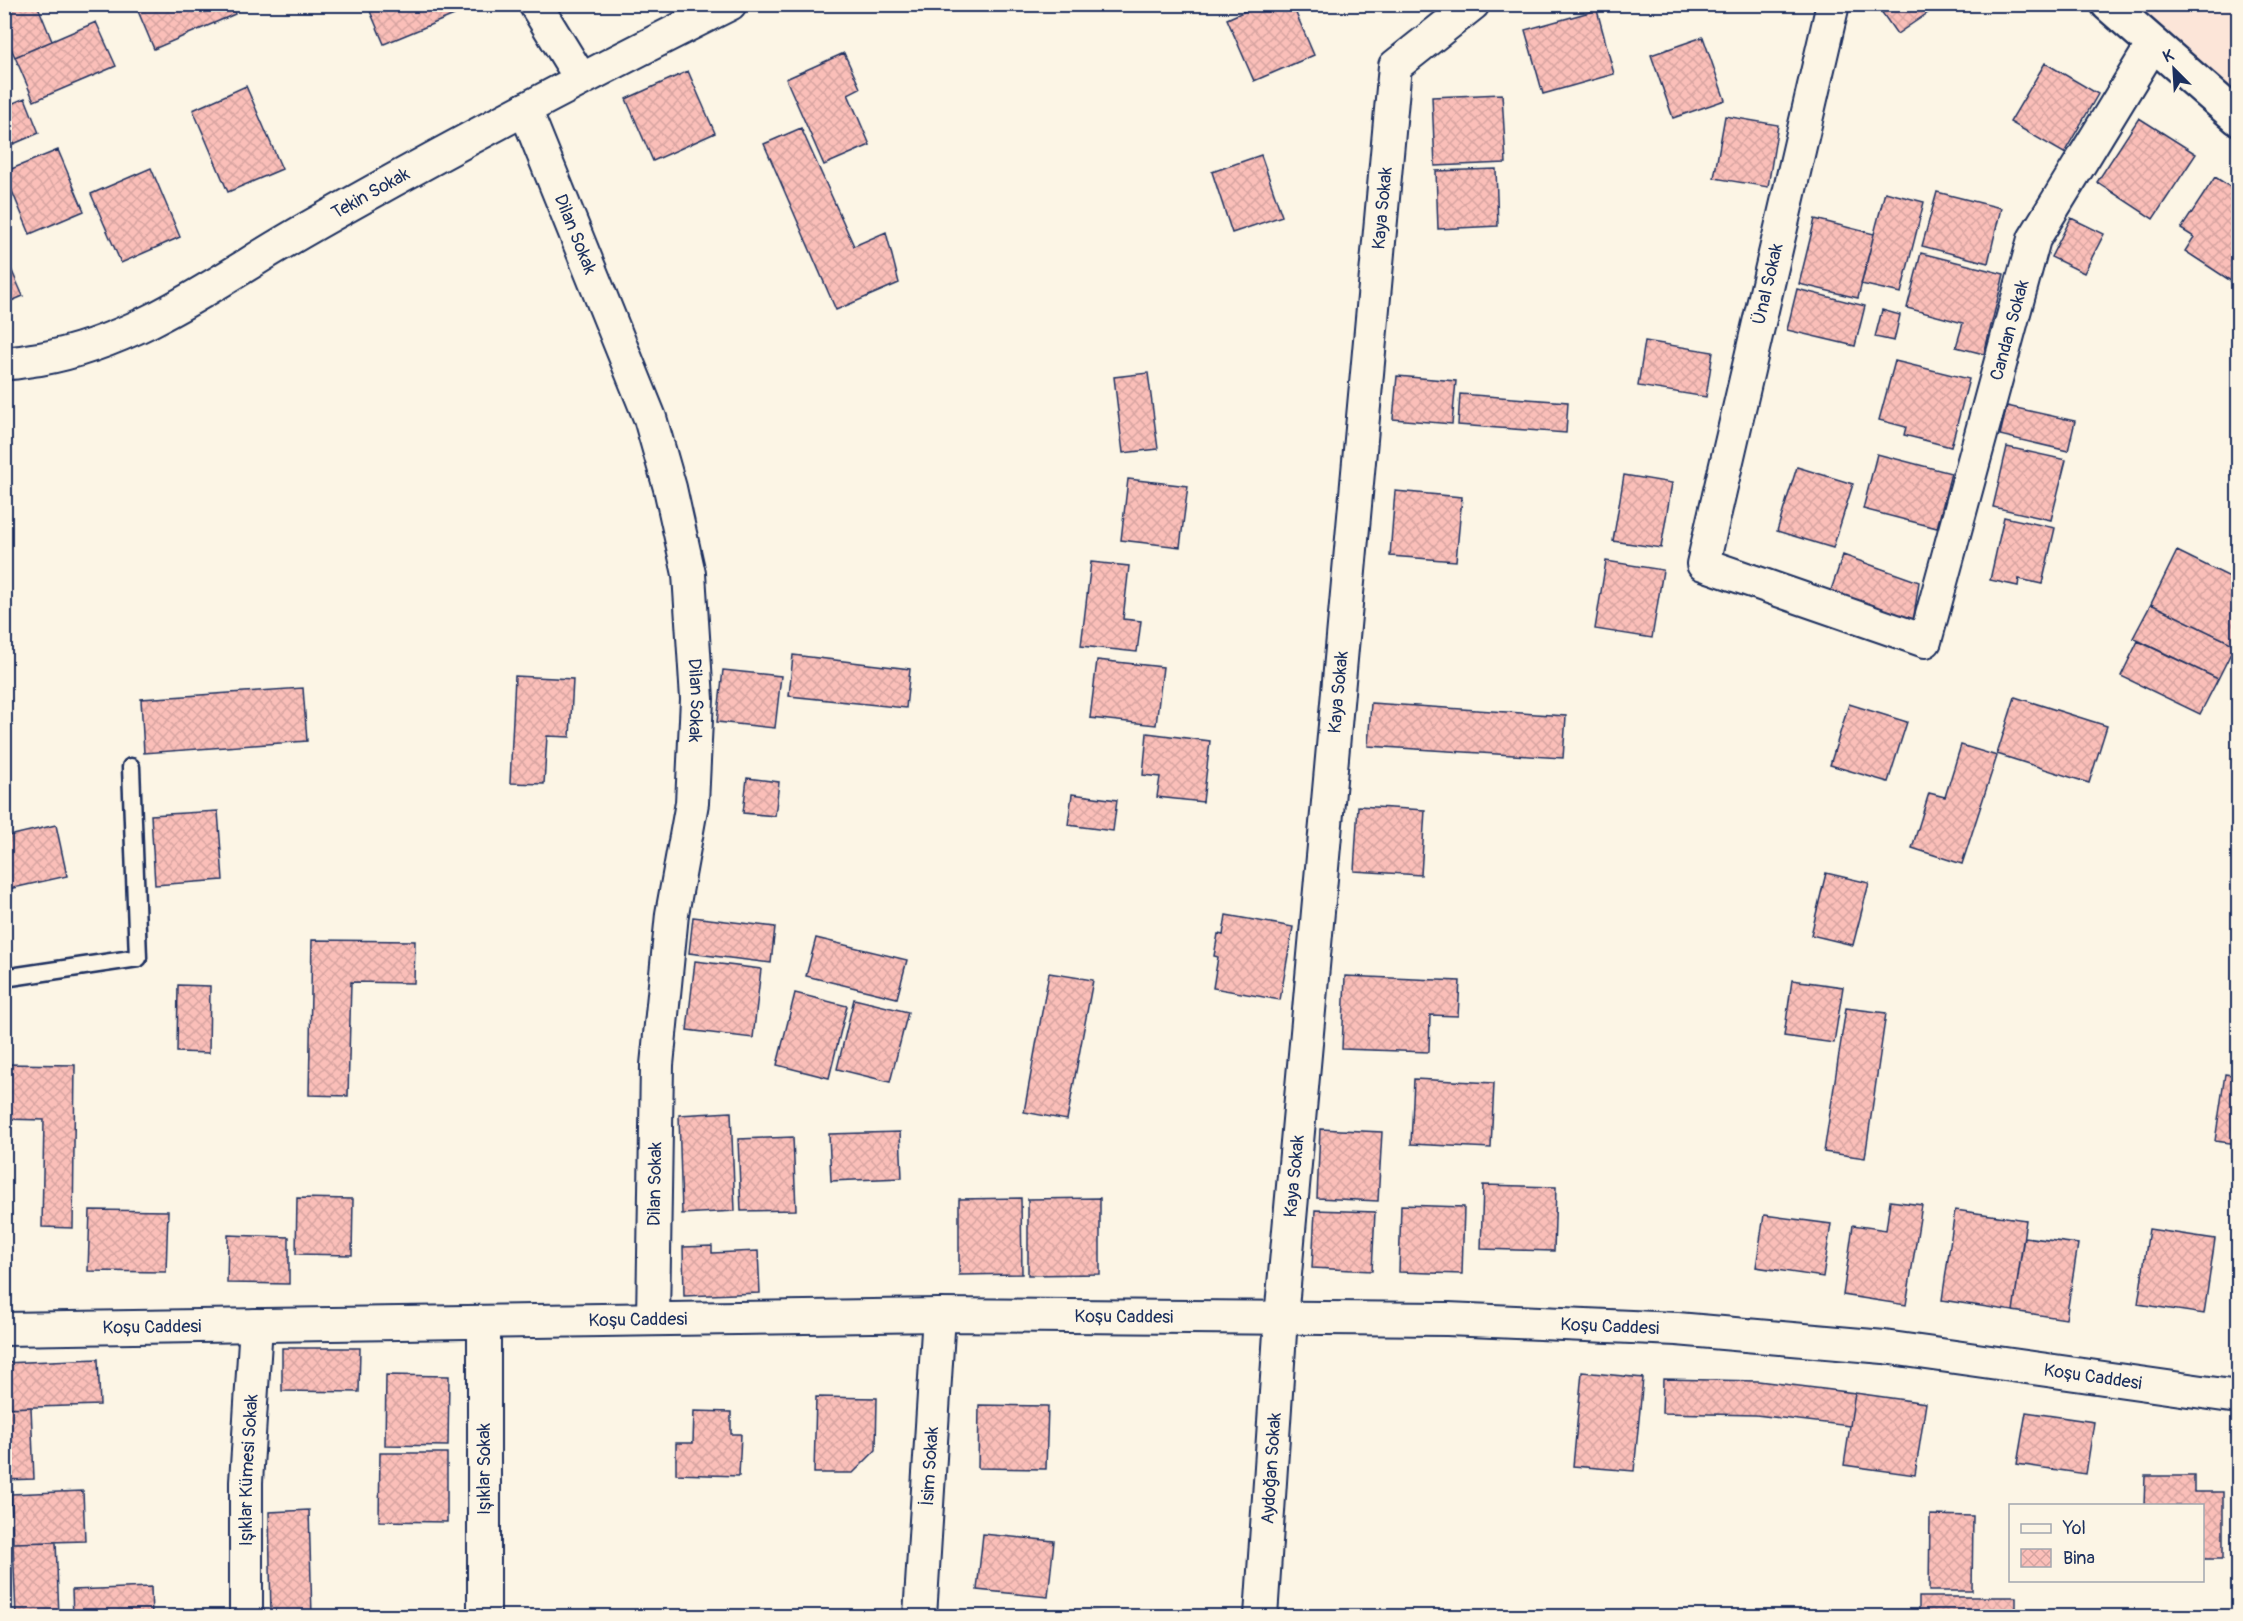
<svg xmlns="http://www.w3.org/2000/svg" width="2243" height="1621" font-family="Pangolin,sans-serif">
<defs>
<pattern id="building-cross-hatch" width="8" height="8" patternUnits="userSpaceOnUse" patternTransform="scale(1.5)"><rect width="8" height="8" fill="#fbbfb9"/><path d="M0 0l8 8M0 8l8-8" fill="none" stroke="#d7a4a1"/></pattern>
</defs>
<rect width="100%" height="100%" fill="#fcf5e5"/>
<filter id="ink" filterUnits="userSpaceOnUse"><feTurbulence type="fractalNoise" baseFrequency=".0167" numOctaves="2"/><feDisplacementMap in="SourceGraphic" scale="12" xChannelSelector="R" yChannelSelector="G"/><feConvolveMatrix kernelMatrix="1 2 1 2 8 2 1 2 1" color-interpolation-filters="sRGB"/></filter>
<g filter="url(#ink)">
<path fill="#fce5d8" d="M2108,5H2238V118Z"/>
<path fill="url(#building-cross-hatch)" stroke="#1b2f5e" stroke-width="1.5" d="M4,4H37L52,41L15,57L4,33Z
M135,4H231L235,14L154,49Z
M367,4H449L454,15L384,44Z
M1261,4H1292L1314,55L1254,81L1227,19Z
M1876,4H1941L1897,34Z
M1597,10L1614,74L1543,94L1525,30Z
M96,22L116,66L34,101L15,57Z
M1703,37L1725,100L1673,118L1651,55Z
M844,53L860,88L848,94L870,145L824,165L786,79Z
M2045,63L2098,94L2064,153L2010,122Z
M688,71L715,133L653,161L626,99Z
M246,86L282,169L228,192L193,110Z
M1502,94L1506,163L1435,166L1432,97Z
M25,98L39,133L4,148V107Z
M1725,116L1778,125L1768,187L1714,178Z
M2139,118L2196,154L2153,219L2097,182Z
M801,128L854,246L886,232L899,283L836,310L764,144Z
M58,150L84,211L30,234L4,172Z
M1261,155L1282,216L1232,233L1212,172Z
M151,168L180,237L121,263L91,194Z
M1496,169L1498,226L1438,229L1436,171Z
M2215,177L2238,192V282L2237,285L2185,251L2194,237L2181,229Z
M1885,192L1924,202L1901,293L1861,284Z
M1937,192L2001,208L1988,263L1922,246Z
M2071,218L2104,234L2084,273L2051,257Z
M1815,219L1874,234L1858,298L1799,284Z
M4,253L23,296L4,304Z
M1921,253L2004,274L1984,354L1956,347L1963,323L1907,308Z
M1797,289L1865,306L1855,346L1787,330Z
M1882,310L1900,315L1894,341L1875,337Z
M1645,341L1713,352L1706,397L1638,386Z
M1895,361L1969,379L1951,447L1904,435L1906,427L1879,420Z
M1148,373L1158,449L1123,453L1114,377Z
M1397,376L1456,381L1452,424L1393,419Z
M1460,394L1568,402L1566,433L1458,425Z
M2007,406L2075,421L2068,451L2000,435Z
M2007,447L2066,460L2051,520L1993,507Z
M1877,454L1951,473L1937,528L1863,509Z
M1797,467L1853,484L1833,548L1777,531Z
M1624,475L1672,483L1661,548L1613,541Z
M1128,479L1188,486L1180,547L1121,540Z
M1395,491L1462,497L1456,561L1390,556Z
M2004,517L2055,528L2042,584L2019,579L2018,586L1990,580Z
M2177,551L2238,581V637L2235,645L2151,604Z
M1843,555L1919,582L1913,622L1830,593Z
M1606,561L1663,570L1652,638L1595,629Z
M1091,562L1129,566L1123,619L1141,621L1137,652L1081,646Z
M2151,604L2235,645L2218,679L2133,638Z
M2138,641L2218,679L2200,714L2121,676Z
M793,655L910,669L906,708L789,696Z
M1097,660L1163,667L1156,725L1090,718Z
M723,670L781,676L775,728L717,722Z
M515,676L573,679L570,737L547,736L544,784L510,783Z
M303,688L307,741L144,753L141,699Z
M2015,697L2107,726L2089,783L1997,754Z
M1371,703L1566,716L1563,758L1368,746Z
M1849,704L1907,722L1888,782L1830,765Z
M1147,733L1210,741L1203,802L1157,797L1160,777L1143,775Z
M1961,745L1997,756L1962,864L1912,848L1929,793L1945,797Z
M747,778L779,782L775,816L743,813Z
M1072,794L1117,800L1113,831L1068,825Z
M1358,806L1425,810L1421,875L1354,871Z
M218,811L223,880L155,885L151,815Z
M56,825L67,876L4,890V837Z
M1826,873L1869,883L1853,945L1811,935Z
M1226,915L1293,927L1280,1000L1213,988L1218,957L1214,956L1218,934L1223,935Z
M693,917L775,927L771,963L689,953Z
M816,938L907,960L897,998L806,976Z
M312,940L415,941L414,983L351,982L348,1096L309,1095Z
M695,961L761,969L753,1038L687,1030Z
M1049,973L1093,980L1067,1120L1024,1112Z
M1345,976L1460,981L1458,1016L1430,1015L1429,1052L1342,1049Z
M1792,980L1843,987L1834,1043L1784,1036Z
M178,985L210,986L209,1053L177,1052Z
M795,993L847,1006L829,1078L777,1065Z
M854,999L908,1012L890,1082L837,1069Z
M1846,1008L1886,1013L1865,1158L1824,1152Z
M4,1064L75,1065L73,1228L42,1227L44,1120L4,1119Z
M2225,1074L2238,1076V1144L2215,1141Z
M1414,1079L1494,1083L1491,1148L1411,1144Z
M731,1112L735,1211L682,1214L679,1115Z
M1320,1129L1382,1132L1378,1201L1317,1198Z
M900,1132L902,1178L831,1181L829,1134Z
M793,1137L796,1210L741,1211L738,1139Z
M1483,1185L1556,1187L1554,1251L1481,1249Z
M297,1198L353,1199L352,1255L296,1254Z
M1021,1198L1022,1274L959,1275V1199Z
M1100,1198V1274L1028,1275V1199Z
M1890,1201L1922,1205L1906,1305L1843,1295L1853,1225L1886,1230Z
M1401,1205L1464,1207L1462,1274L1399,1272Z
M90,1210L168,1211L166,1272L88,1271Z
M1315,1210L1375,1212L1372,1271L1312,1268Z
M1955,1210L2026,1220L2013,1311L1942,1300Z
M1764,1215L1831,1224L1823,1277L1756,1267Z
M2149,1229L2215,1239L2204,1314L2138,1304Z
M228,1235L289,1237V1284L227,1283Z
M2024,1237L2078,1244L2066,1319L2013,1311Z
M712,1246V1253L758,1251L760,1293L684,1296L683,1247Z
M282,1348H360L359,1392L282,1391Z
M98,1359L100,1405L4,1408V1363Z
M1582,1372L1643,1378L1634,1471L1573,1466Z
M386,1375L449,1376L448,1446L385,1445Z
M1663,1379L1758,1381L1855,1393L1850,1426L1756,1415L1662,1413Z
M1855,1393L1926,1403L1915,1475L1844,1465Z
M816,1397L877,1398L876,1450L853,1473H814Z
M979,1405L1048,1406L1046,1469L978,1468Z
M31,1407L34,1479L4,1480V1408Z
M694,1411L731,1412V1434H741L739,1476L676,1474V1443H693Z
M2026,1412L2094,1422L2086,1474L2017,1464Z
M380,1453H447V1522L379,1521Z
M2235,1454L2238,1455V1504H2234Z
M2145,1476H2194V1492H2223V1559H2202V1506H2144Z
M83,1491L85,1541L13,1543L11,1494Z
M309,1510L312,1616H271L269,1512Z
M1930,1515L1973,1516L1972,1591H1929Z
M983,1534L1054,1541L1048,1597L977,1590Z
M56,1542L59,1616H16L13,1543Z
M151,1587L152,1616H73L72,1590Z
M1919,1597H2016V1616H1919Z
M1082,1611L1136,1616H1082Z"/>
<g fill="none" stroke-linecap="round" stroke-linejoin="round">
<g stroke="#1b2f5e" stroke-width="21">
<path id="service" d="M4,978L138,958L131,767"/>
</g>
<g stroke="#1b2f5e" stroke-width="36">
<g id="minor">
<path d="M535,4L581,79"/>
<path id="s1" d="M1833,4L1703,564L1925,641L2034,239L2153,44"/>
<path id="s2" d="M525,109L650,418L670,488L689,574L697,699L692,803L672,914L657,1065L653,1319"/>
<path id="s3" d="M4,363C16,364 29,360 40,359C118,345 184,304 250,263C284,241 320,221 356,201C479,132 604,67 730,4"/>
<path d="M484,1322V1616"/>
<path id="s4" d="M4,1329L939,1315L1447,1319L1677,1329L1884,1347L2238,1397"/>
<path id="s5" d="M246,1616V1482L256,1325"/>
<path id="s6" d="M920,1616L939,1315"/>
<path id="s7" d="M1261,1616L1281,1318L1395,66L1473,4"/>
</g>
</g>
<g stroke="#1b2f5e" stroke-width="38">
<path id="tertiary" d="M2108,4L2238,118"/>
</g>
<use href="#service" stroke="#fcf5e5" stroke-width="16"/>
<use href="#minor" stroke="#fcf5e5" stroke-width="32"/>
<use href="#tertiary" stroke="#fcf5e5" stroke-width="33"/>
</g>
</g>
<g text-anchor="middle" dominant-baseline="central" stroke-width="6" stroke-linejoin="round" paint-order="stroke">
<g font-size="18" fill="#1b2f5e" stroke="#fcf5e5">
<text stroke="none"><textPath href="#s3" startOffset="408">Tekin Sokak</textPath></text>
<text stroke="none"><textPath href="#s7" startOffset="1413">Kaya Sokak</textPath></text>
<text stroke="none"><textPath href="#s2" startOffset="135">Dilan Sokak</textPath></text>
<text transform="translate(1768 284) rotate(-77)">Ünal Sokak</text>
<text stroke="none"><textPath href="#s1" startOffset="1132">Candan Sokak</textPath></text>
<text stroke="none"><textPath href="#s7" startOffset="927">Kaya Sokak</textPath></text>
<text stroke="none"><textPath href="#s2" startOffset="621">Dilan Sokak</textPath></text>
<text stroke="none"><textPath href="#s7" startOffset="441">Kaya Sokak</textPath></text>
<text transform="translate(655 1184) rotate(-89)">Dilan Sokak</text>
<text stroke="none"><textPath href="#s4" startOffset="1120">Koşu Caddesi</textPath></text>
<text stroke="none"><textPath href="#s4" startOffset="634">Koşu Caddesi</textPath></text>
<text stroke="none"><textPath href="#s4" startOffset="1606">Koşu Caddesi</textPath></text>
<text stroke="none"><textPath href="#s4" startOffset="148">Koşu Caddesi</textPath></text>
<text stroke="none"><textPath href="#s4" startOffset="2092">Koşu Caddesi</textPath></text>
<text stroke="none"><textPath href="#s6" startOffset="150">İsim Sokak</textPath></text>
<text stroke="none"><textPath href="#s7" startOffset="148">Aydoğan Sokak</textPath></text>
<text transform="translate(484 1469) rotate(-90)">Işıklar Sokak</text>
<text stroke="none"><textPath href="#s5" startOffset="146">Işıklar Kümesi Sokak</textPath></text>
</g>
</g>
<rect width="2243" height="1621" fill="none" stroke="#fcf5e5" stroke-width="24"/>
<rect x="12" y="12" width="2219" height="1597" fill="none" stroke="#1b2f5e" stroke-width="2" filter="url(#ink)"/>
<rect x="2009" y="1504" width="195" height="78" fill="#fcf5e5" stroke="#a2a6af" stroke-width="1.5"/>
<rect x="2021" y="1524" width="30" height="9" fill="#fcf5e5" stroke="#a2a6af" stroke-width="1.5"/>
<text x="2063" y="1534" font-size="18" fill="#1b2f5e">Yol</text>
<rect x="2021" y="1549" width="30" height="18" fill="url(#building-cross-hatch)" stroke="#a2a6af" stroke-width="1.5"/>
<text x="2063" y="1564" font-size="18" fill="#1b2f5e">Bina</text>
<g transform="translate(2174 69) rotate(336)" stroke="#fcf5e5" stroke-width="4.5" paint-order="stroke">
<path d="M0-4.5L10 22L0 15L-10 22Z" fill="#1b2f5e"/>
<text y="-9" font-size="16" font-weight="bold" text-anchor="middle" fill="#1b2f5e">K</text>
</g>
</svg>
